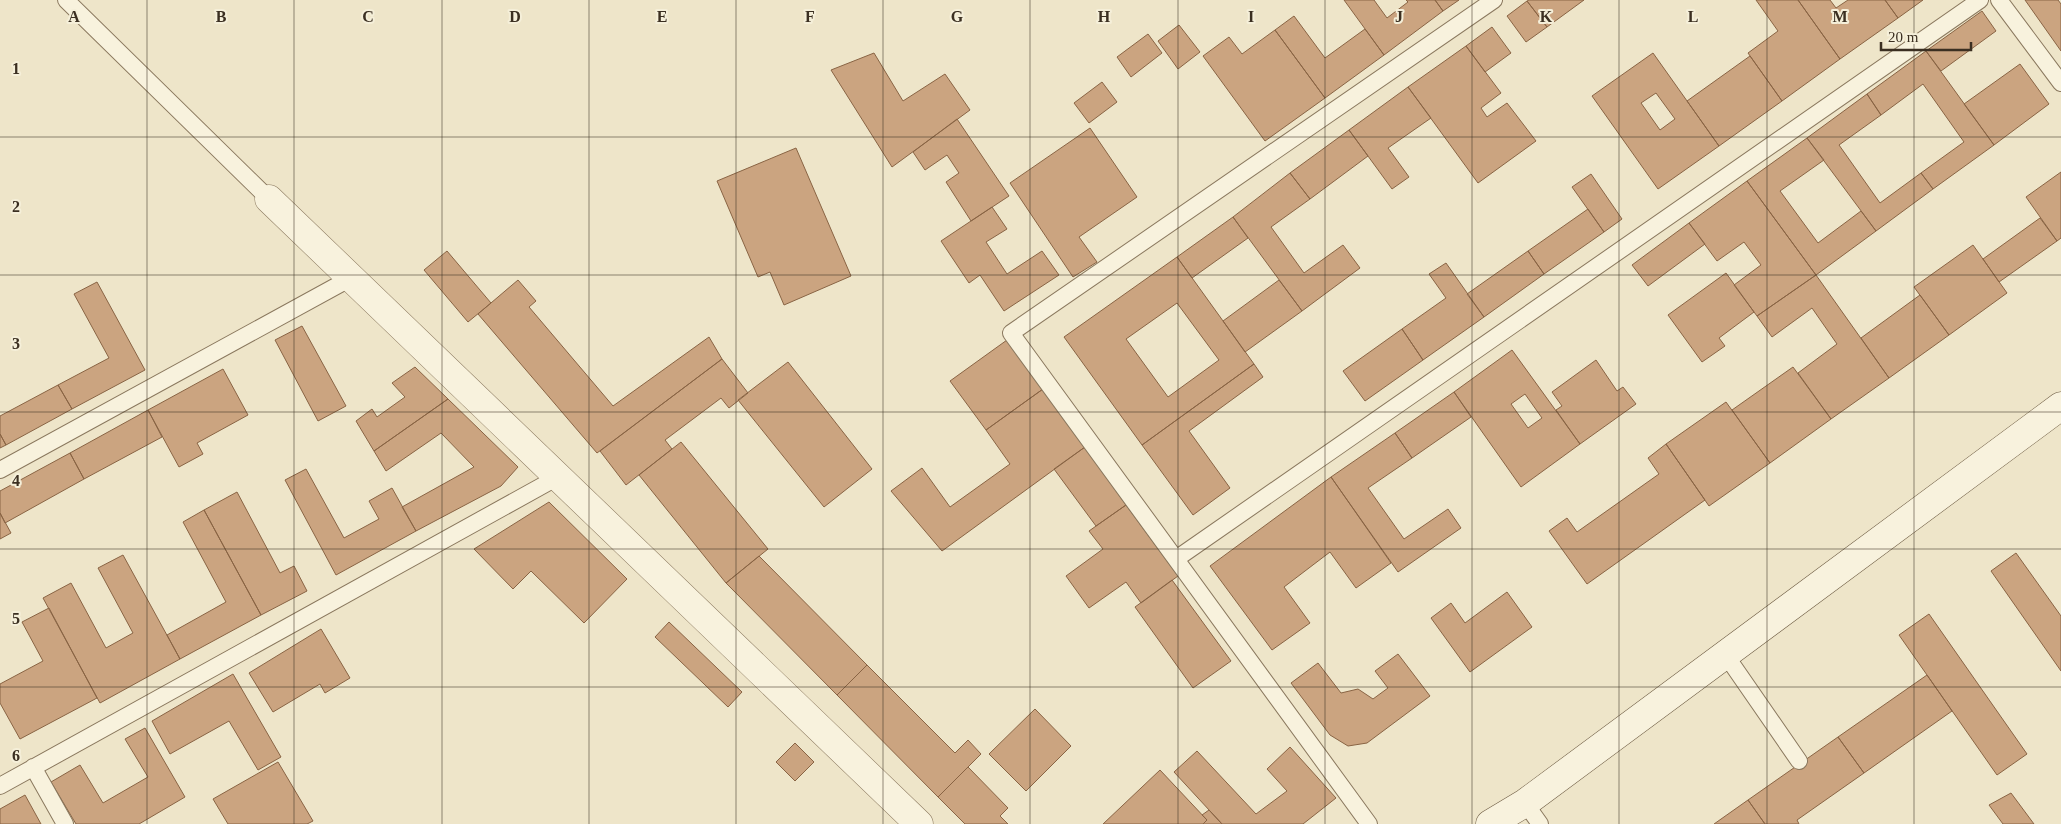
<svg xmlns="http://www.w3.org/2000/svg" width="2061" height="824" font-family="Georgia,serif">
<rect width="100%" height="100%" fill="#eee5c9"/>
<path fill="#cba480" stroke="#896444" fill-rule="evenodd" d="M1344,0H1374L1387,18L1408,2L1406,0H1435L1443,11L1384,55Z
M1435,0H1459L1443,11Z
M1529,0H1584L1547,27L1527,1Z
M1756,0H1798L1840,59L1782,101L1748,53L1778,31Z
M1798,0H1830L1836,8L1848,0H1885L1898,18L1840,59Z
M1885,0H1923L1898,18Z
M2025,0H2058L2061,4V51Z
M1527,1L1547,27L1526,42L1507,16Z
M1982,11L1996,31L1941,71L1926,51Z
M1294,16L1325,58L1365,29L1384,55L1325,98L1275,30Z
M1179,25L1200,52L1178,69L1158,41Z
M1492,27L1511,53L1485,72L1466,46Z
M1275,30L1325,98L1265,141L1203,56L1229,37L1242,54Z
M1148,34L1162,53L1131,77L1117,57Z
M1466,46L1501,93L1481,108L1487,117L1507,103L1536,141L1478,183L1408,87Z
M1926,51L1994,145L1933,189L1921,173L1964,142L1923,84L1881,115L1867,94Z
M874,53L903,101L945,74L970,110L892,167L831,70Z
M1653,53L1719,146L1658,189L1592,96ZM1656,93L1675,119L1660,130L1641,103Z
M1750,56L1782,101L1719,146L1687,101Z
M2020,64L2049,104L1994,145L1964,104Z
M1102,82L1117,102L1089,123L1074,103Z
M1408,87L1431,118L1388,148L1409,177L1392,189L1349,130Z
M1867,94L1881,115L1839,145L1880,203L1921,173L1933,189L1876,231L1807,138Z
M957,119L1009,196L971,221L946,182L959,173L947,155L925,170L913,152Z
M1090,128L1137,197L1079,237L1097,262L1073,277L1010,183Z
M1349,130L1368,156L1310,199L1290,173Z
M1807,138L1824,160L1780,191L1818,243L1861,211L1876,231L1816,275L1747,181Z
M796,148L851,276L784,305L770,272L758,277L717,181Z
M2061,172V238L2057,241L2026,197Z
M1290,173L1310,199L1271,227L1304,273L1343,245L1360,268L1302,311L1233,217Z
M1591,174L1622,219L1604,232L1572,187Z
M1747,181L1816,275L1757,316L1734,285L1761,265L1744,242L1717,261L1689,223Z
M992,207L1007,229L986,242L1007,274L1042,251L1059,275L1004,311L980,275L969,283L941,241Z
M1588,209L1604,232L1544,274L1528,251Z
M1233,217L1248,238L1192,278L1177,257Z
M2040,218L2057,241L1999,282L1983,259Z
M1689,223L1705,244L1648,286L1632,265Z
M1973,245L2007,293L1949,335L1914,287Z
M447,251L491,303L468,322L424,270Z
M1528,251L1544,274L1484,317L1467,294Z
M1177,257L1254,364L1142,445L1064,337ZM1177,303L1219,360L1168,397L1126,339Z
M1446,263L1484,317L1423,360L1402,329L1446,298L1429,274Z
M1726,273L1754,312L1719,338L1725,346L1702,362L1668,315Z
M1816,275L1889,378L1831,419L1798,373L1837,344L1812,308L1772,337L1757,316Z
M518,280L536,301L529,307L613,406L709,337L722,359L597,453L478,314Z
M1279,280L1302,311L1245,352L1223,321Z
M97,282L145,370L72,409L58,385L109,358L74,294Z
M1920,295L1949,335L1889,378L1861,338Z
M302,326L346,406L318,421L275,340Z
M1402,329L1423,360L1365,401L1343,371Z
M1007,340L1043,389L986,430L950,381Z
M1512,350L1580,444L1521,487L1454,392ZM1525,394L1542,418L1528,428L1511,404Z
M722,359L748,393L729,408L721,398L665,440L672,449L626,485L600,451Z
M1596,360L1617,391L1623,387L1636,404L1580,444L1556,410L1562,406L1552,392Z
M788,362L872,469L824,507L738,400Z
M1254,364L1263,377L1189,431L1230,488L1193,515L1142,445Z
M415,367L448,399L374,451L356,421L372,409L377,417L405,397L392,383Z
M1793,367L1831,419L1770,463L1732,410Z
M223,369L248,415L197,443L203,454L179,467L148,410Z
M58,385L72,409L6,445L0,434V416Z
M1043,389L1085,447L942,551L891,491L922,468L950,507L1010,464L986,430Z
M1454,392L1471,417L1412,458L1395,433Z
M448,399L518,467L501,486L416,531L402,507L474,467L441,433L386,471L374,451Z
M1726,402L1770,463L1709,506L1666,444Z
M148,410L162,437L84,479L70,453Z
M1395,433L1412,458L1368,488L1404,539L1448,509L1461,528L1398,572L1331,477Z
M0,434L6,445L0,448Z
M681,442L768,549L726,583L639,475Z
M1666,444L1705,500L1587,584L1549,531L1567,518L1577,532L1659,474L1648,458Z
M1085,447L1126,505L1096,526L1054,469Z
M70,453L84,479L5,523L0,513V491Z
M306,469L344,538L379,519L369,501L392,488L416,531L336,575L285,480Z
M1331,477L1391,563L1356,588L1330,552L1284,587L1310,623L1272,650L1210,566Z
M237,492L280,573L294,566L307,591L261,615L204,510Z
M549,502L627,579L584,623L531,571L513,589L474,549Z
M1126,505L1178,576L1141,603L1126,582L1089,608L1066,576L1103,549L1089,531Z
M204,510L261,615L180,659L167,635L226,602L183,522Z
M0,513L11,533L0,539Z
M2016,553L2061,616V671L1991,571Z
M123,555L180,659L100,703L43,598L71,583L106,648L133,633L98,568Z
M759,556L867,665L837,695L726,583Z
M1172,580L1231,661L1193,688L1135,607Z
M1507,592L1532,627L1470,672L1431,618L1451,603L1465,623Z
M49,608L97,698L20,739L0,703V684L43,661L22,622Z
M1929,614L2027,754L1997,775L1899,635Z
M669,622L742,692L728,707L655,637Z
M321,629L350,678L325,693L320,684L273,712L249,673Z
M1398,654L1430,696L1367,743L1348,746L1330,735L1291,683L1318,663L1341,693L1358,689L1373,699L1388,688L1375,671Z
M867,665L955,753L968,740L981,754L938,797L837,695Z
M233,674L281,757L258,770L229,721L170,754L152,721Z
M1927,675L1952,711L1864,773L1838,737Z
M1035,709L1071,746L1026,791L989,754Z
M145,728L185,797L139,824H76L51,782L80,765L103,803L148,777L125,739Z
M1838,737L1864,773L1797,820L1799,824H1765L1748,800Z
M795,743L814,762L795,781L776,762Z
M1290,747L1336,798L1303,824H1222L1174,772L1197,751L1256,814L1287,791L1267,769Z
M278,762L313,821L307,824H228L213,799Z
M968,767L1008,808L1000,816L1008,824H965L938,797Z
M1160,770L1207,820L1203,824H1103Z
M2011,793L2034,824H2003L1989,805Z
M25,795L41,824H0V809Z
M1748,800L1765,824H1714Z
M1209,810L1222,824H1203L1207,820L1202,815Z"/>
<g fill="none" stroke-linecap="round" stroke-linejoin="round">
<g stroke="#8a785e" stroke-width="18">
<path id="lane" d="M66,0L269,199
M1999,0L2061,83
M0,470L351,278
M1176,559L1980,0
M1725,654L1799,761
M33,767L65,824
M0,786L558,477
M1525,803L1540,824
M1369,824L1011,333L1494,0"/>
</g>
<g stroke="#8a785e" stroke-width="29">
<path id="street" d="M269,199L919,824"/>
</g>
<g stroke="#6c5a41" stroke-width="29">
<path id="secondary" d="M1490,824L1525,803L2061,406"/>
</g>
<use href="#lane" stroke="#f8f2dd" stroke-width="16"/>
<use href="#street" stroke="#f8f2dd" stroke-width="28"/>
<use href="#secondary" stroke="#f8f2dd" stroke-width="28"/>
</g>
<path fill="none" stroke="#3b2f21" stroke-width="1" stroke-opacity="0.55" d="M147,0V824M294,0V824M442,0V824M589,0V824M736,0V824M883,0V824M1030,0V824M1178,0V824M1325,0V824M1472,0V824M1619,0V824M1767,0V824M1914,0V824M0,137H2061M0,275H2061M0,412H2061M0,549H2061M0,687H2061"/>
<g font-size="16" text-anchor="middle" font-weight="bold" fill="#3b2f21" stroke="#f5efd9" stroke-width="4" stroke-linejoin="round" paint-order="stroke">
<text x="74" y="22">A</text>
<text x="221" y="22">B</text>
<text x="368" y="22">C</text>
<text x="515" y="22">D</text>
<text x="662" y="22">E</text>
<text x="810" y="22">F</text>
<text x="957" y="22">G</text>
<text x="1104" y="22">H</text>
<text x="1251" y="22">I</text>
<text x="1399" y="22">J</text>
<text x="1546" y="22">K</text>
<text x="1693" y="22">L</text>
<text x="1840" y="22">M</text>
<text x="16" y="74">1</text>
<text x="16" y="212">2</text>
<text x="16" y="349">3</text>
<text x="16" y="486">4</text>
<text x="16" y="624">5</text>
<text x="16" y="761">6</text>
</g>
<path d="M1881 42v8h90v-8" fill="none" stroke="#3b2f21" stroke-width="2.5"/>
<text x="1888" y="42" font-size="15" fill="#3b2f21" stroke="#f5efd9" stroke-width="4" paint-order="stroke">20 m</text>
</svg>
